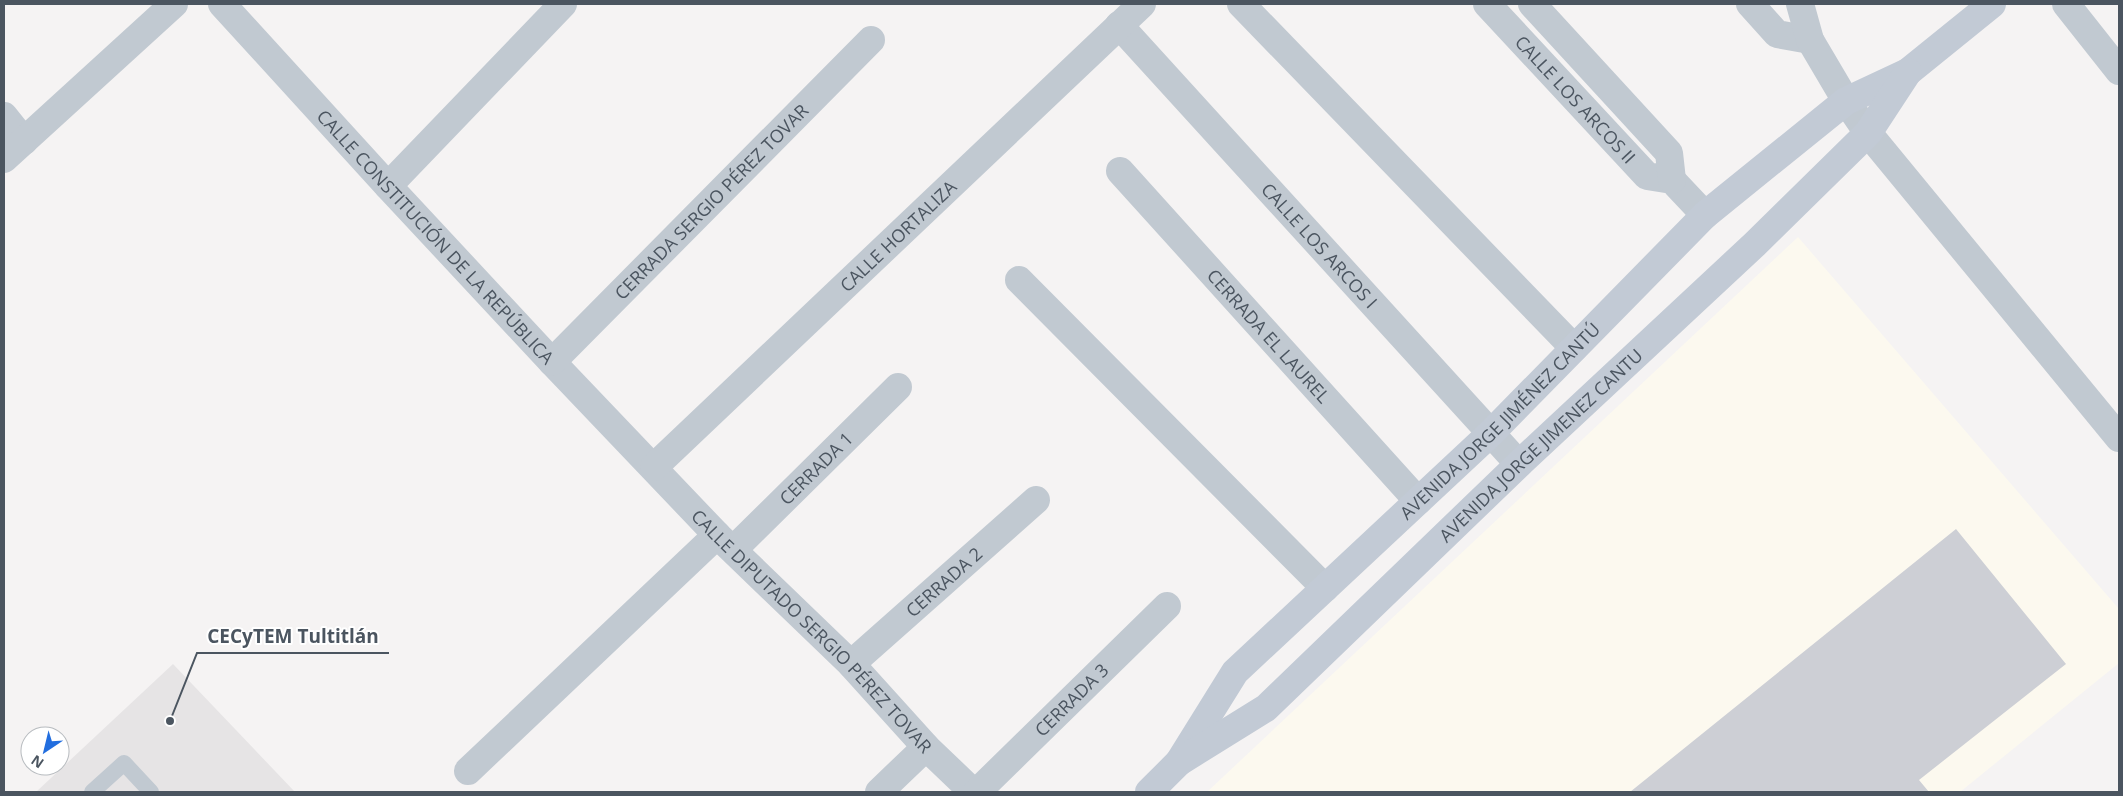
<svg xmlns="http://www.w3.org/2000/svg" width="2123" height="796" font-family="'Open Sans',sans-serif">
<rect width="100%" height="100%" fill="#f5f3f3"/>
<path fill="#fcf9ef" d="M1798,237L2119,609V663L1960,792H1207Z"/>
<path fill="#e6e4e5" d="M173,664L295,792H36Z"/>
<path fill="#cdcfd5" d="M1956,529L2066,664L1919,780L1929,792H1630Z"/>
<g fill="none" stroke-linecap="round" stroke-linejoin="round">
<path stroke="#c1c9d1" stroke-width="16" d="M92,792L124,763L151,792"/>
<g stroke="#c1c9d1" stroke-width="28">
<path id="s1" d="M222,4L388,186L552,362L717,535L851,664L926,747L973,792"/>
<path d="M1241,4L1574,348"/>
<path id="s2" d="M1487,4L1647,176L1672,180L1705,215"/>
<path d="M1532,4L1669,153L1672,180"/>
<path d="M1750,4L1777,34L1810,40"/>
<path d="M1800,4L1810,40L1846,101L1868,133L2119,438"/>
<path d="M2066,4L2119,71"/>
<path id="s3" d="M1119,25L1519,464"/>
<path d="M4,116L24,141"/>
<path id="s4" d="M1120,171L1418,501"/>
<path d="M388,186L563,4"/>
<path d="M1019,280L1325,588"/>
<path id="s5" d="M552,362L871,40"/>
<path id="s6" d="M654,467L1142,4"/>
<path id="s7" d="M734,549L898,387"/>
<path id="s8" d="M851,664L1036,500"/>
<path d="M468,771L717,535"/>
<path d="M879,792L926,747"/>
<path id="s9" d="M977,792L1167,606"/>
</g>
<path stroke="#c1c9d1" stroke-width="28" d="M4,159L174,4"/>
<g stroke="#c2cad5" stroke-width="28">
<path id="s10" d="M1179,762L1235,672L1491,433L1705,215L1846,101L1908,72L1992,4"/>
<path id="s11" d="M1149,792L1179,762L1266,708L1519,464L1755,244L1868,133L1908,72"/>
</g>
</g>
<g text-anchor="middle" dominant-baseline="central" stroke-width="4" stroke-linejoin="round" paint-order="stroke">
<g font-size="18" fill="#4b5560" stroke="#fff">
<text stroke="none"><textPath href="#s2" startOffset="130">CALLE LOS ARCOS II</textPath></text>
<text stroke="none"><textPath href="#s5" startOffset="226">CERRADA SERGIO PÉREZ TOVAR</textPath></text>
<text stroke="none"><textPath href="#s6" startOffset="336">CALLE HORTALIZA</textPath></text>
<text stroke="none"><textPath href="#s1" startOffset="316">CALLE CONSTITUCIÓN DE LA REPÚBLICA</textPath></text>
<text stroke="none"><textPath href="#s3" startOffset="298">CALLE LOS ARCOS I</textPath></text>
<text stroke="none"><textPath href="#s4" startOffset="222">CERRADA EL LAUREL</textPath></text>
<text stroke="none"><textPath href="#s10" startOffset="471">AVENIDA JORGE JIMÉNEZ CANTÚ</textPath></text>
<text stroke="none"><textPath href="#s11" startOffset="525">AVENIDA JORGE JIMENEZ CANTU</textPath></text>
<text stroke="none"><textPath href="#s7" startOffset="115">CERRADA 1</textPath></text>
<text stroke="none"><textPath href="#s8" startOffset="124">CERRADA 2</textPath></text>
<text stroke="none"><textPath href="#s1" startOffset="861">CALLE DIPUTADO SERGIO PÉREZ TOVAR</textPath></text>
<text stroke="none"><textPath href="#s9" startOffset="132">CERRADA 3</textPath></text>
</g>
</g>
<path fill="none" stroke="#4b5560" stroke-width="2" d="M170 721L197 653H389"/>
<circle fill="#4b5560" stroke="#fff" stroke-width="2" cx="170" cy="721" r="5"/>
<g font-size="19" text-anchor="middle" font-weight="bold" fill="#4b5560" stroke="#fff" stroke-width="4" stroke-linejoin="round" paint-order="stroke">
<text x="293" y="643">CECyTEM Tultitlán</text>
</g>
<rect width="2123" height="796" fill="none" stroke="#4b5560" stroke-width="10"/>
<g transform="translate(45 751) rotate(215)"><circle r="24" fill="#ffffff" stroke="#b7bbbf"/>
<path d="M0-4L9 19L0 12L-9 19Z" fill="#226edf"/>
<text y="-8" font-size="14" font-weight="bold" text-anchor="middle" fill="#4b5560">N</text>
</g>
</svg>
